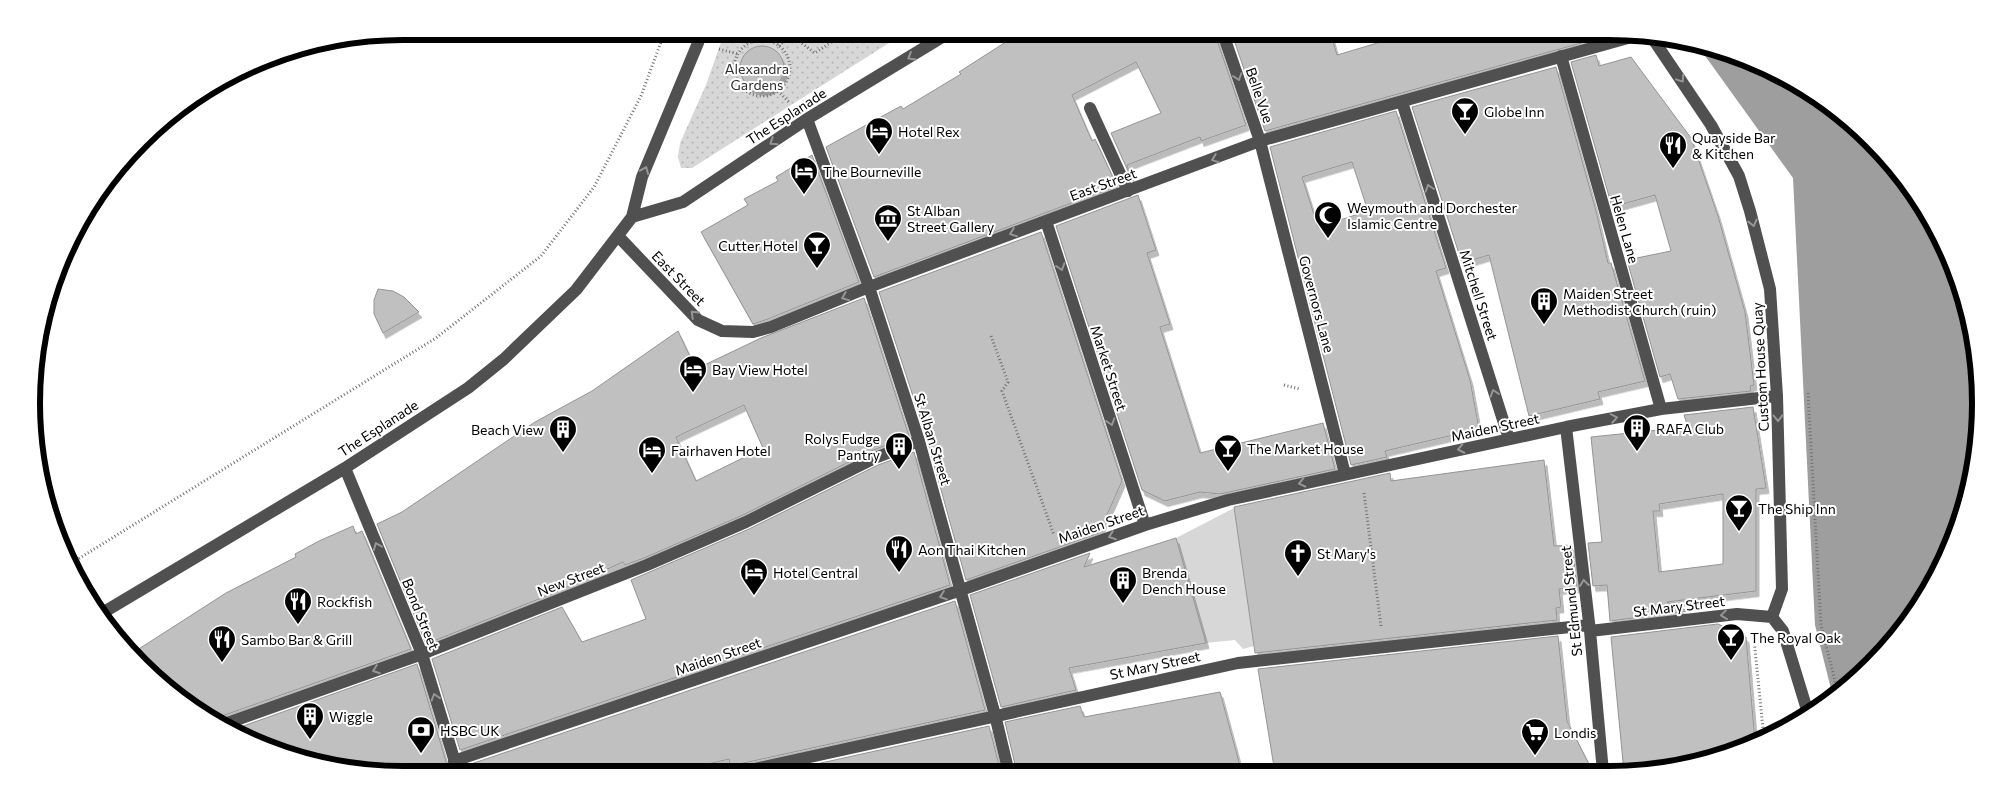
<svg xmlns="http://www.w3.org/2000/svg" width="2012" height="806" font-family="Commissioner,sans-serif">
<defs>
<pattern id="park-dots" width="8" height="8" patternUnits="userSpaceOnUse" patternTransform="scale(1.25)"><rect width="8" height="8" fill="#d7d7d7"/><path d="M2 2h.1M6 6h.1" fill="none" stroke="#b7b7b7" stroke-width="1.8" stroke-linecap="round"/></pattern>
<filter id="shadow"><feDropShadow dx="3" dy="5.5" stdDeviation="0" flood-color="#0004"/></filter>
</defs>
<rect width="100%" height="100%" fill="#fff"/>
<path fill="#d7d7d7" d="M1234,508L1254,646L1243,649L1235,640L1206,643L1176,538Z"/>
<path fill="url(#park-dots)" d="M725,31H908L692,168H681L678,157L680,143L706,85Z"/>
<path fill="#9e9e9e" d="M1698,46L1728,51L1795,81L1854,123L1904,176L1942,238L1968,307L1980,378L1978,451L1961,522L1918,609L1854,683L1833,697L1815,625L1793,178Z"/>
<path fill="#c0c0c0" stroke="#949494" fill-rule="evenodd" filter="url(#shadow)" d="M1023,31H1214L1246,125L1201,141L1200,137L1127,165L1132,180L1111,133L1161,113L1136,62L1072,95L1092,141L1095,139L1117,186L874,277L826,147L901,106L903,109L961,74L959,72Z
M1231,31H1290L1292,40L1322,31H1330L1337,55L1418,31H1589L1592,40L1265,131Z
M740 68a22 22 0 1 1 44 0a22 22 0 1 1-44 0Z
M1596,55L1599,66L1631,57L1691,138L1718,216L1745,312L1754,385L1750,386L1751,391L1678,399L1670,374L1660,377L1627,260L1671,251L1655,195L1612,207L1571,62Z
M1556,67L1596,211L1608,263H1611L1645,381L1598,392L1600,399L1529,416L1489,255L1462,263L1412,107Z
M1396,111L1446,268L1436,271L1470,380L1479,429L1385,451L1387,457L1351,465L1270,147ZM1352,162L1368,211L1318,227L1302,177Z
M812,155L859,282L768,319L753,324L701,232L748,205L744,199L778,181L776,177Z
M1138,195L1156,250L1147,253L1170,324L1160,327L1200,453L1323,423L1335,469L1220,494L1200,492L1165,501L1142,490L1056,226Z
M1041,232L1122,481L1099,533L966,580L927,439L879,292Z
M378,289L393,291L404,297L419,312L383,333L374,314V300Z
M864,298L909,436L871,451L743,515L644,558L625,565L623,562L554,593L426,644L377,524L402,512L535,422L592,391L678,331L696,369L761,338ZM744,405L763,448L696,481L676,437Z
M1753,407L1766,488L1756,489V591L1667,602L1688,611L1610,621L1607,585L1593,586L1588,543L1602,542L1591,437L1688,427L1684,415ZM1723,494V564L1659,572L1653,511H1660L1659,504Z
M914,452L950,585L460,750L432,659L562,607L582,642L646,619L631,580L749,529L878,465Z
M1544,460L1554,546L1572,545L1577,587L1559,589L1561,607L1556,608L1557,620L1255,653L1234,507L1390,473L1391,481Z
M353,526L356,534L362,531L411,649L222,716L218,720L177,698L134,652L226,593L296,557L295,554L319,541Z
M1176,538L1206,643L1069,668L1076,690L1001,707L970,595L1090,553L1084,567Z
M955,601L985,710L730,766L729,759L666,774L467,775L465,766Z
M1718,624L1746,637L1755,742L1658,772H1624L1611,637Z
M1558,636L1567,721L1593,772L1275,773L1258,669Z
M417,664L450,775H403L284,755L235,729Z
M1220,692L1242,773H1017L1005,722L1080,706L1084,717Z
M989,726L1001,773L771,774Z"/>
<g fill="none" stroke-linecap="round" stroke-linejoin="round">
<path stroke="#727272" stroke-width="3" stroke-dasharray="1 2.5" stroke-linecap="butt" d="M785,31L815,53L848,31
M665,32L678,36
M734 68a28 28 0 1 1 56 0a28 28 0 1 1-56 0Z
M779,46L789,35
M719,49L738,54
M778,91L790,103
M991,336L1008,382L1002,391L1054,535
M1284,385L1300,389
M1808,393L1821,625L1838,693
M1364,493L1381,626
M70,564L436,338L541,256L594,187L641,96L665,31
M1756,637L1754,639L1764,739"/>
<path stroke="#505050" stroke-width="12" d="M1222,31L1260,141L1345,474
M1653,39L1711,125L1739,176L1750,211L1770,289L1777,396L1782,589L1772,617
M1561,56L1661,409
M1402,102L1509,439
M1090,108L1128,191
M807,119L869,287L919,441L995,715L1009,773
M632,217L683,202L807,119L952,31
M1046,221L1145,525
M618,236L698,320L722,331L753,332L771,327L869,287L1260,141L1635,36
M1566,427L1590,631L1603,772
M345,468L422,654L459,775
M99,615L345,468L468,388L504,359L576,290L632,217L642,177L698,43L701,31
M1772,617L1783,631L1808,713
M1590,631L1737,614L1772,617
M225,724L422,654L647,565L746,522L875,458L919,441
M454,761L961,590L1145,525L1228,500L1566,427L1661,409L1777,396
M732,774L1238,663L1589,625"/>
</g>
<defs><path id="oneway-chevron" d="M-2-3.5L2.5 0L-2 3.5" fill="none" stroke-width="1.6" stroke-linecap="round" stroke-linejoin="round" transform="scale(1.25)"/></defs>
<g stroke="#969696">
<use href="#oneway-chevron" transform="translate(911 57) rotate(149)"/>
<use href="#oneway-chevron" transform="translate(1238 77) rotate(71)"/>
<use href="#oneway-chevron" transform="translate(1681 79) rotate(56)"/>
<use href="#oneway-chevron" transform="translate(773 142) rotate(146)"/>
<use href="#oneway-chevron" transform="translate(1215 159) rotate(159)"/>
<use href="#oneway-chevron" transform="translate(645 170) rotate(-68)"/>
<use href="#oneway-chevron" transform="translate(1429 188) rotate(-108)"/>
<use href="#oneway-chevron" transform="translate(1753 223) rotate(76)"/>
<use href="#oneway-chevron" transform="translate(1013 233) rotate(159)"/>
<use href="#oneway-chevron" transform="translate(1061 267) rotate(72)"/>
<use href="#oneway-chevron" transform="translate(845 297) rotate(158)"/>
<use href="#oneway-chevron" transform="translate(694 314) rotate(-136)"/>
<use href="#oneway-chevron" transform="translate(1494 393) rotate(-108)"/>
<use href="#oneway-chevron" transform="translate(1614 418) rotate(-11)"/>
<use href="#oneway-chevron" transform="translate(1778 418) rotate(89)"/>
<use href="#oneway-chevron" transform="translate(1111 422) rotate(72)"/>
<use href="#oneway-chevron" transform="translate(1461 449) rotate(168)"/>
<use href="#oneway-chevron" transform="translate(1302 483) rotate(167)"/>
<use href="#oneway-chevron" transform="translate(1112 536) rotate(160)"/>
<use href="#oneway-chevron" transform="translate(377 546) rotate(-112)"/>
<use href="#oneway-chevron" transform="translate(1584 583) rotate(-97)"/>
<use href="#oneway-chevron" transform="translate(943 596) rotate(161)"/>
<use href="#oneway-chevron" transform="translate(1724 615) rotate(173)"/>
<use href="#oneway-chevron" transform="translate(376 670) rotate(160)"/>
<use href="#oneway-chevron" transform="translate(435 697) rotate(-107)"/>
</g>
<defs>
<g id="bar-pin" transform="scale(1.4375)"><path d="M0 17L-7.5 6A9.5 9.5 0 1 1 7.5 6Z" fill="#000" stroke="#fff"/><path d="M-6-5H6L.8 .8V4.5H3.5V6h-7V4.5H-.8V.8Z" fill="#fff"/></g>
<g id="hotel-pin" transform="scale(1.4375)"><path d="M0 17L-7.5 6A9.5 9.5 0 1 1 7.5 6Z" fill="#000" stroke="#fff"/><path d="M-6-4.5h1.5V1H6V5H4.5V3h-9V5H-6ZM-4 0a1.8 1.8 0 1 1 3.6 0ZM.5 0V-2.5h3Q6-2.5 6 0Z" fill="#fff"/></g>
<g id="restaurant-pin" transform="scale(1.4375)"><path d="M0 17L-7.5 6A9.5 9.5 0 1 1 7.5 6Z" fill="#000" stroke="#fff"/><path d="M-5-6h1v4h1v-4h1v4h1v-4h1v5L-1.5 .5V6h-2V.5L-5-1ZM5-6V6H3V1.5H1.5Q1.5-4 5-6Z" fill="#fff"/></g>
<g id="mosque-pin" transform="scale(1.4375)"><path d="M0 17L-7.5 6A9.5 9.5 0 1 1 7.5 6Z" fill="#000" stroke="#fff"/><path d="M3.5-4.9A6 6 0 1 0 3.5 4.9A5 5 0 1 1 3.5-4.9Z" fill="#fff"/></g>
<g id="museum-pin" transform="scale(1.4375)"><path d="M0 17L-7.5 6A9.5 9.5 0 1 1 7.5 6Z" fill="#000" stroke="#fff"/><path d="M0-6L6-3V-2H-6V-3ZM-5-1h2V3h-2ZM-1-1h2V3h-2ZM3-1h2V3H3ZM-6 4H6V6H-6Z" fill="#fff"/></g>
<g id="building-pin" transform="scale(1.4375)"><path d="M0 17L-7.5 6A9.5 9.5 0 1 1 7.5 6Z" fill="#000" stroke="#fff"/><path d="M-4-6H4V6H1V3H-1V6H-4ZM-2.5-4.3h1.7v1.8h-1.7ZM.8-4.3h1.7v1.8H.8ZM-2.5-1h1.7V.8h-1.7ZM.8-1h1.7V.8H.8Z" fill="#fff"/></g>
<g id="church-pin" transform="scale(1.4375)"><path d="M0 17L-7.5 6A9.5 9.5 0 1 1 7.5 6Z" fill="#000" stroke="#fff"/><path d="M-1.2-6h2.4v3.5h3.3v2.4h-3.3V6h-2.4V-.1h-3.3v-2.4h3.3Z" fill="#fff"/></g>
<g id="bank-pin" transform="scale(1.4375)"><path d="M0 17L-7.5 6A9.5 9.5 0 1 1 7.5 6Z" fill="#000" stroke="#fff"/><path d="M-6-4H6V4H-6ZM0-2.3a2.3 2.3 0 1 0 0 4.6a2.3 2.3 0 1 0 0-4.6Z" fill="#fff"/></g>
<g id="supermarket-pin" transform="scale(1.4375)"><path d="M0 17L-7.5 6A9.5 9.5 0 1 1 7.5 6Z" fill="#000" stroke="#fff"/><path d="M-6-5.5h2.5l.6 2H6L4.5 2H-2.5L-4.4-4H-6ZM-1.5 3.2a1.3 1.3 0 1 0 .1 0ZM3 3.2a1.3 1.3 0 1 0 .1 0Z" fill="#fff"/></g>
</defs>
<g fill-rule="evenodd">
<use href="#bar-pin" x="1465" y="111"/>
<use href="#hotel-pin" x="879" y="131"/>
<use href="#restaurant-pin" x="1673" y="145"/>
<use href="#hotel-pin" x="804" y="171"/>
<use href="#mosque-pin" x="1328" y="215"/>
<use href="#museum-pin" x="888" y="218"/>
<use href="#bar-pin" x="817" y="245"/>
<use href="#building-pin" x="1544" y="301"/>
<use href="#hotel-pin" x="693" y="369"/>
<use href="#building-pin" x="1637" y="428"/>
<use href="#building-pin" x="563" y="429"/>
<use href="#building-pin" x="899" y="446"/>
<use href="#bar-pin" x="1228" y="448"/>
<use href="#hotel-pin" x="652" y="450"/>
<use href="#bar-pin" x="1739" y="508"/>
<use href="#restaurant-pin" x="899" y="549"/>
<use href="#church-pin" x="1298" y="553"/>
<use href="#hotel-pin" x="754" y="572"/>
<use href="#building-pin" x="1123" y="580"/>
<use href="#restaurant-pin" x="298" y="601"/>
<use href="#bar-pin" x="1731" y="637"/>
<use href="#restaurant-pin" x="222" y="639"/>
<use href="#building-pin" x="310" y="716"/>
<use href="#bank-pin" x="421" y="730"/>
<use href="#supermarket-pin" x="1535" y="732"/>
</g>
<g text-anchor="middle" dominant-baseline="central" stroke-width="4" stroke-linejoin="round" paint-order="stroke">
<g font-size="14" fill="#2e2e2e" stroke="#fff">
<text x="757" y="68">Alexandra<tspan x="757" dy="16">Gardens</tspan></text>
</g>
<g font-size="14" fill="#000" stroke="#fff">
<text transform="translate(1260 95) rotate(71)">Belle Vue</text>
<text transform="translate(786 116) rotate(-33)">The Esplanade</text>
<text transform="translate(1103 184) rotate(-20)">East Street</text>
<text transform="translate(1625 229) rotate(74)">Helen Lane</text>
<text transform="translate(679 278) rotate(46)">East Street</text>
<text transform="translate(1479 295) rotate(72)">Mitchell Street</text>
<text transform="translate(1317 304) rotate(75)">Governors Lane</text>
<text transform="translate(1760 367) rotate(-93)">Custom House Quay</text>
<text transform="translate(1109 368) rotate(72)">Market Street</text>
<text transform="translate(1495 427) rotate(-12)">Maiden Street</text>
<text transform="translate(378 428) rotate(-33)">The Esplanade</text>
<text transform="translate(933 439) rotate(73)">St Alban Street</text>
<text transform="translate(1101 524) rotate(-19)">Maiden Street</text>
<text transform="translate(571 579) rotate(-21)">New Street</text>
<text transform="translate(1571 601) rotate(-96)">St Edmund Street</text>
<text transform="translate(1679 606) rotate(-7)">St Mary Street</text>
<text transform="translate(421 614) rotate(68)">Bond Street</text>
<text transform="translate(718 656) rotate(-19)">Maiden Street</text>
<text transform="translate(1155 665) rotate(-12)">St Mary Street</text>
</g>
<g font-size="14" fill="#000" stroke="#fff" text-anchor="start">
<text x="1484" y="111">Globe Inn</text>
<text x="898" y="131">Hotel Rex</text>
<text x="1692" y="137">Quayside Bar<tspan x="1692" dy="16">&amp; Kitchen</tspan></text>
<text x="823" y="171">The Bourneville</text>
<text x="1347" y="207">Weymouth and Dorchester<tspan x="1347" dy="16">Islamic Centre</tspan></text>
<text x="907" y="210">St Alban<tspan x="907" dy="16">Street Gallery</tspan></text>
<text x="798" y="245" text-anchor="end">Cutter Hotel</text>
<text x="1563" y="293">Maiden Street<tspan x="1563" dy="16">Methodist Church (ruin)</tspan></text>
<text x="712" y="369">Bay View Hotel</text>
<text x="1656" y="428">RAFA Club</text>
<text x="544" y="429" text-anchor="end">Beach View</text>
<text x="880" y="438" text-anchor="end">Rolys Fudge<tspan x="880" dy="16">Pantry</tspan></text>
<text x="1247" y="448">The Market House</text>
<text x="671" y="450">Fairhaven Hotel</text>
<text x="1758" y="508">The Ship Inn</text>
<text x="918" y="549">Aon Thai Kitchen</text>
<text x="1317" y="553">St Mary's</text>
<text x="773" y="572">Hotel Central</text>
<text x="1142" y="572">Brenda<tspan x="1142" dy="16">Dench House</tspan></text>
<text x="317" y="601">Rockfish</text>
<text x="1750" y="637">The Royal Oak</text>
<text x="241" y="639">Sambo Bar &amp; Grill</text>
<text x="329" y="716">Wiggle</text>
<text x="440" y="730">HSBC UK</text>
<text x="1554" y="732">Londis</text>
</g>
</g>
<path d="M0 0H2012V806H0ZM403 40H1609A363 363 0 0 1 1972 403V403A363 363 0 0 1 1609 766H403A363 363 0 0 1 40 403V403A363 363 0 0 1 403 40Z" fill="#fff" fill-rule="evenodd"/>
<path fill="none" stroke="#000" stroke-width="6" d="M403 40H1609A363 363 0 0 1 1972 403V403A363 363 0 0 1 1609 766H403A363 363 0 0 1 40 403V403A363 363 0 0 1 403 40Z"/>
</svg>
